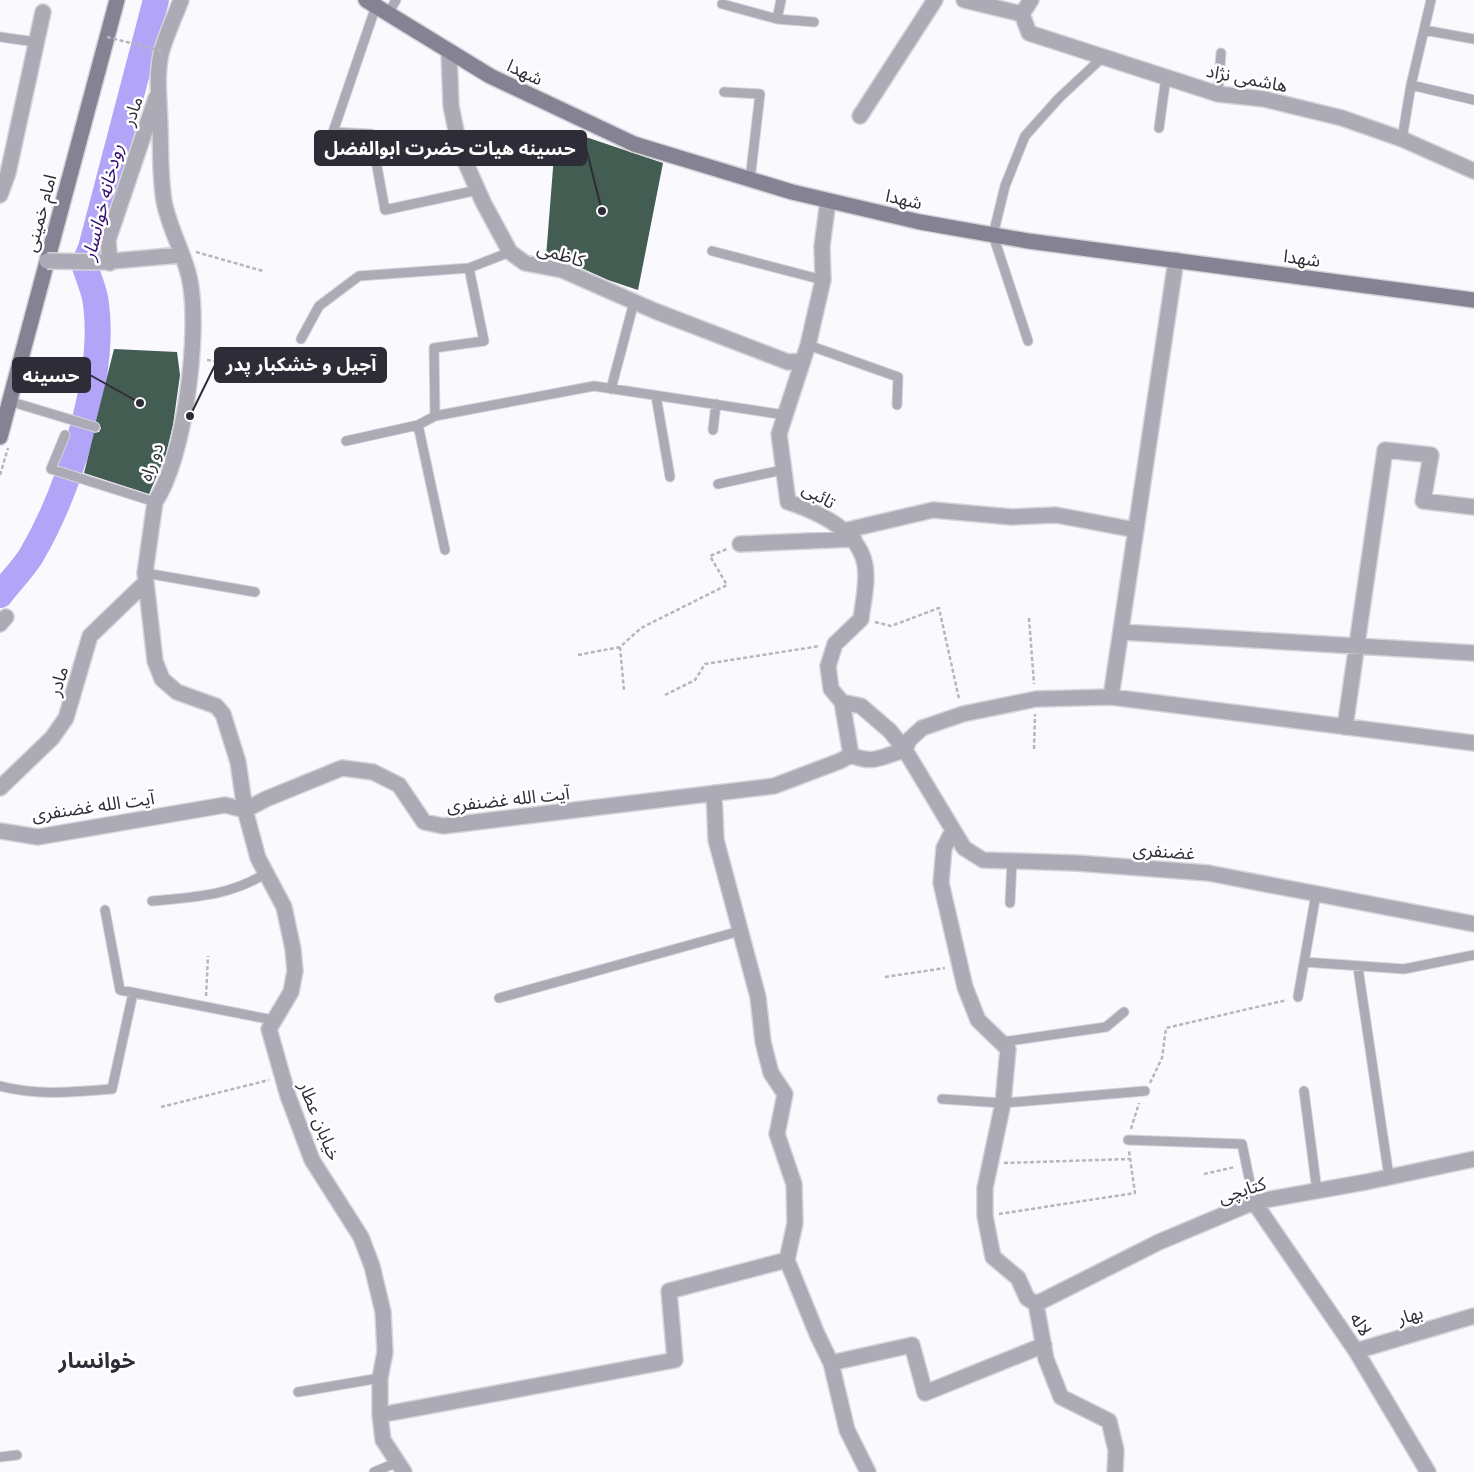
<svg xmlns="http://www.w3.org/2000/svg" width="1474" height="1472" font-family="Raleway,'Noto Sans Arabic',sans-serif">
<rect width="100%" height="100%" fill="#f9f9fe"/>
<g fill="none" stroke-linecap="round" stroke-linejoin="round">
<path stroke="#b2a5f8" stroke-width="26" d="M0,595C10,582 22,570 31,556C68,493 106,377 96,304C95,291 88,277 84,264L91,248L156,0"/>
</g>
<path fill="#435d53" d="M565,130L663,163L638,290L608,280L566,261L546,257L555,143Z
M114,349L177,352L180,375L173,425L166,454L149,494L84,473L94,433L99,432L101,428L96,421Z"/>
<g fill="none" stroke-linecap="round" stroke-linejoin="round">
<g stroke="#d4d4da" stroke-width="11">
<path id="lane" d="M722,4L777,19L781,0
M376,6L333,132L371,134L385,210L478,190
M388,14L396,0
M777,19L814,22
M1424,30L1474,39
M0,37L36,42
M1411,85L1474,100
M724,92L760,94L750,180
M1218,94L1221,53
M1159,128L1166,77
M1402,139L1411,85L1431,0
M712,251L823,280
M469,268L484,341L434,348L435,416L594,386L785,415
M301,339L319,306L359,276L469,268L510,252
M1028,341L993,235L1005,186L1025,136L1059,98L1103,57
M808,345L898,377L897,405
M611,389L634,302
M656,396L670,477
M9,401L95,427
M435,416L418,425L445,550
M713,430L716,404
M65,435L51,469L155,502
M346,441L418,425
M718,484L782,470
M145,573L255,592
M152,901C192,897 231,896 266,873
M1010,903L1012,861
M105,910L120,990L273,1020
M1304,962L1404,969L1474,955
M1358,968L1389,1177
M1298,997L1316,894
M499,998L740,931
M1002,1042L1106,1027L1124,1012
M0,1086C37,1096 75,1092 112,1089L133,993
M1304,1091L1317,1191
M942,1099L1003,1103L1145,1091
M1128,1140L1242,1144L1254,1202
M298,1392L380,1378
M0,1457L17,1455
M374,1472L398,1462"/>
</g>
<g stroke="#d4d4da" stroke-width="18">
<path id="street" d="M181,0C175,16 167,33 162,50C155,75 160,104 160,129C161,153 160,178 164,201C169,229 185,254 190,281C200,333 185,458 155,502L145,573L155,661L162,679L177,692L216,706L223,714L238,762L245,810L258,858L284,907L293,949L295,971L291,992L269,1029L288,1096L312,1160L361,1237L372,1266L383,1312L385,1352L380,1378V1415L383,1440L404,1472
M964,0L1022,14L1029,33L1218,94L1264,99L1342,118L1402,139L1474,171
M1022,14L1031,0
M449,51L451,106L460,150L483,202L510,252L525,263L562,270L655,311L788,362L802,361
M860,116L935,0
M0,195L8,173L43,12
M102,262L181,255
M110,263L108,240L156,98
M843,531L933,510L1012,517L1056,515L1136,530
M740,544L854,539
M0,624L6,617
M1121,632L1474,653
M1111,697L1176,260
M842,702L861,706L890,731L905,750L964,848L983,860L1076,863L1208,873L1474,924
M1345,727L1385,450L1431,455L1423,501L1474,507
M851,755C874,765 882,756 905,750L909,740L922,728L963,714L1036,699L1111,697L1474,743
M0,788L52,738L66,718L90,636L146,582
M714,793L716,840L758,997L763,1042L771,1073L785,1094L777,1134L794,1184L795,1223L787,1260L817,1334L831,1363L847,1430L868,1472
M953,830L944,848L941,883L965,987L978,1020L1008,1049L1003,1103L985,1188V1216L993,1257L1018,1278L1027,1298L1036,1304L1046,1359L1061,1397L1109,1421L1116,1450L1115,1472
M0,831L38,837L225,805L245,810L266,799L342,768L373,772L399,785L424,822L443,826L774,786L840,761L851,755L842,702L831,689L828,666L835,644L861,619C863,602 868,583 865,565C859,531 818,512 788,502L779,434L808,345L823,280L822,246L828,201
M1254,1202L1356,1351L1428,1472
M1036,1304L1159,1242L1254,1202L1366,1182L1474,1159
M1356,1351L1474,1316
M831,1363L912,1345L925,1393L1044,1345
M380,1415L675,1360L669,1291L787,1260"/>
</g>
<g stroke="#d4d4da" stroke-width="18">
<path id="secondary" d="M366,0L490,76L634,144L792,192L920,222L1028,241L1474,300
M0,437L117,0"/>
</g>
<path stroke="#b6b6bd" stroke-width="2.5" stroke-dasharray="4 2.5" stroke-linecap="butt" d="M196,252L263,271
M207,360L220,362
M0,475L8,448
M1029,618L1034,684
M875,622L891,626L939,608L959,699
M620,647L624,690
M578,655L620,647L641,628L727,585L710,556L727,549
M665,695L695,680L705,664L820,646
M1034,749L1035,714
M885,977L945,968
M206,996L208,956
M1150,1083L1162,1058L1166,1028L1287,1000
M161,1107L269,1080
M1131,1129L1139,1103
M1004,1163L1130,1159
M1204,1174L1235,1167
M999,1214L1135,1193L1129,1151"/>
<use href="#lane" stroke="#abaab5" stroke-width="9"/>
<use href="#street" stroke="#abaab5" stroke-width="15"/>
<use href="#secondary" stroke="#858393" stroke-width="15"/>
<g stroke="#d4d4da" stroke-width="18" stroke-linecap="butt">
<path id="street-bridge" d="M47,261L98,262"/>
</g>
<path stroke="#b6b6bd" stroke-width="2.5" stroke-dasharray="4 2.5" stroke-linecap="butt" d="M107,37L162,51"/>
<use href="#street-bridge" stroke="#abaab5" stroke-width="15"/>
</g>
<g text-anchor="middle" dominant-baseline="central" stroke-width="5" stroke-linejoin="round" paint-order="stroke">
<g font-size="18" fill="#2e2d37" stroke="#fff">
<text transform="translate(525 72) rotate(25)">شهدا</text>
<text transform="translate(1247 78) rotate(11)">هاشمی نژاد</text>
<text transform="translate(132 111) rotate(-71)">مادر</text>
<text transform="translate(904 199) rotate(13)">شهدا</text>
<text transform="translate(40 213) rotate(-75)">امام خمینی</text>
<text transform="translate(561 254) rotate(17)">کاظمی</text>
<text transform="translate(1302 258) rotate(8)">شهدا</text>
<text transform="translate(151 462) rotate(-70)">دو راه</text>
<text transform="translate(819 495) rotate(30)">تائبی</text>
<text transform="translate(58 681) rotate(-73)">مادر</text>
<text transform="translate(508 799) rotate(-6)">آیت الله غضنفری</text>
<text transform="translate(93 806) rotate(-8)">آیت الله غضنفری</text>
<text transform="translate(1164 851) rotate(4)">غضنفری</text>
<text transform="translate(320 1121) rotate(68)">خیابان عطار</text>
<text transform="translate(1242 1190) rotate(-18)">کتابچی</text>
<text transform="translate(1410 1315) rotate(-16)">بهار</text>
<text transform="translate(1361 1324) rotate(56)">لاله</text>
</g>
<g font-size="19" font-style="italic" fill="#331172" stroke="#fff">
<text transform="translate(102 202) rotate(-76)">رودخانه خوانسار</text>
</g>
<g font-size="22" font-weight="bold" fill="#2e2d37" stroke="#fff">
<text x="97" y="1360">خوانسار</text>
</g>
</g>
<path fill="none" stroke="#2e2d37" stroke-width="2" d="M602 211L586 148M190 416L215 365M140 403L90 375"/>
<g fill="#2e2d37" stroke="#fff" stroke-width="2">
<circle cx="602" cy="211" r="5"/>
<circle cx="190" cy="416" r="5"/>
<circle cx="140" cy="403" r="5"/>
</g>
<g fill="#2e2d37" stroke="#2e2d37" stroke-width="2">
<rect x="315" y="131" width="271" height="34" rx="5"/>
<rect x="215" y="348" width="171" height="34" rx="5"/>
<rect x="13" y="358" width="77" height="34" rx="5"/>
</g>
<g font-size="19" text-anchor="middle" font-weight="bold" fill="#fff">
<text x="450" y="155">حسینه هیات حضرت ابوالفضل</text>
<text x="301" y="371">آجیل و خشکبار پدر</text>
<text x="51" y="382">حسینه</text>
</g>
</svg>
